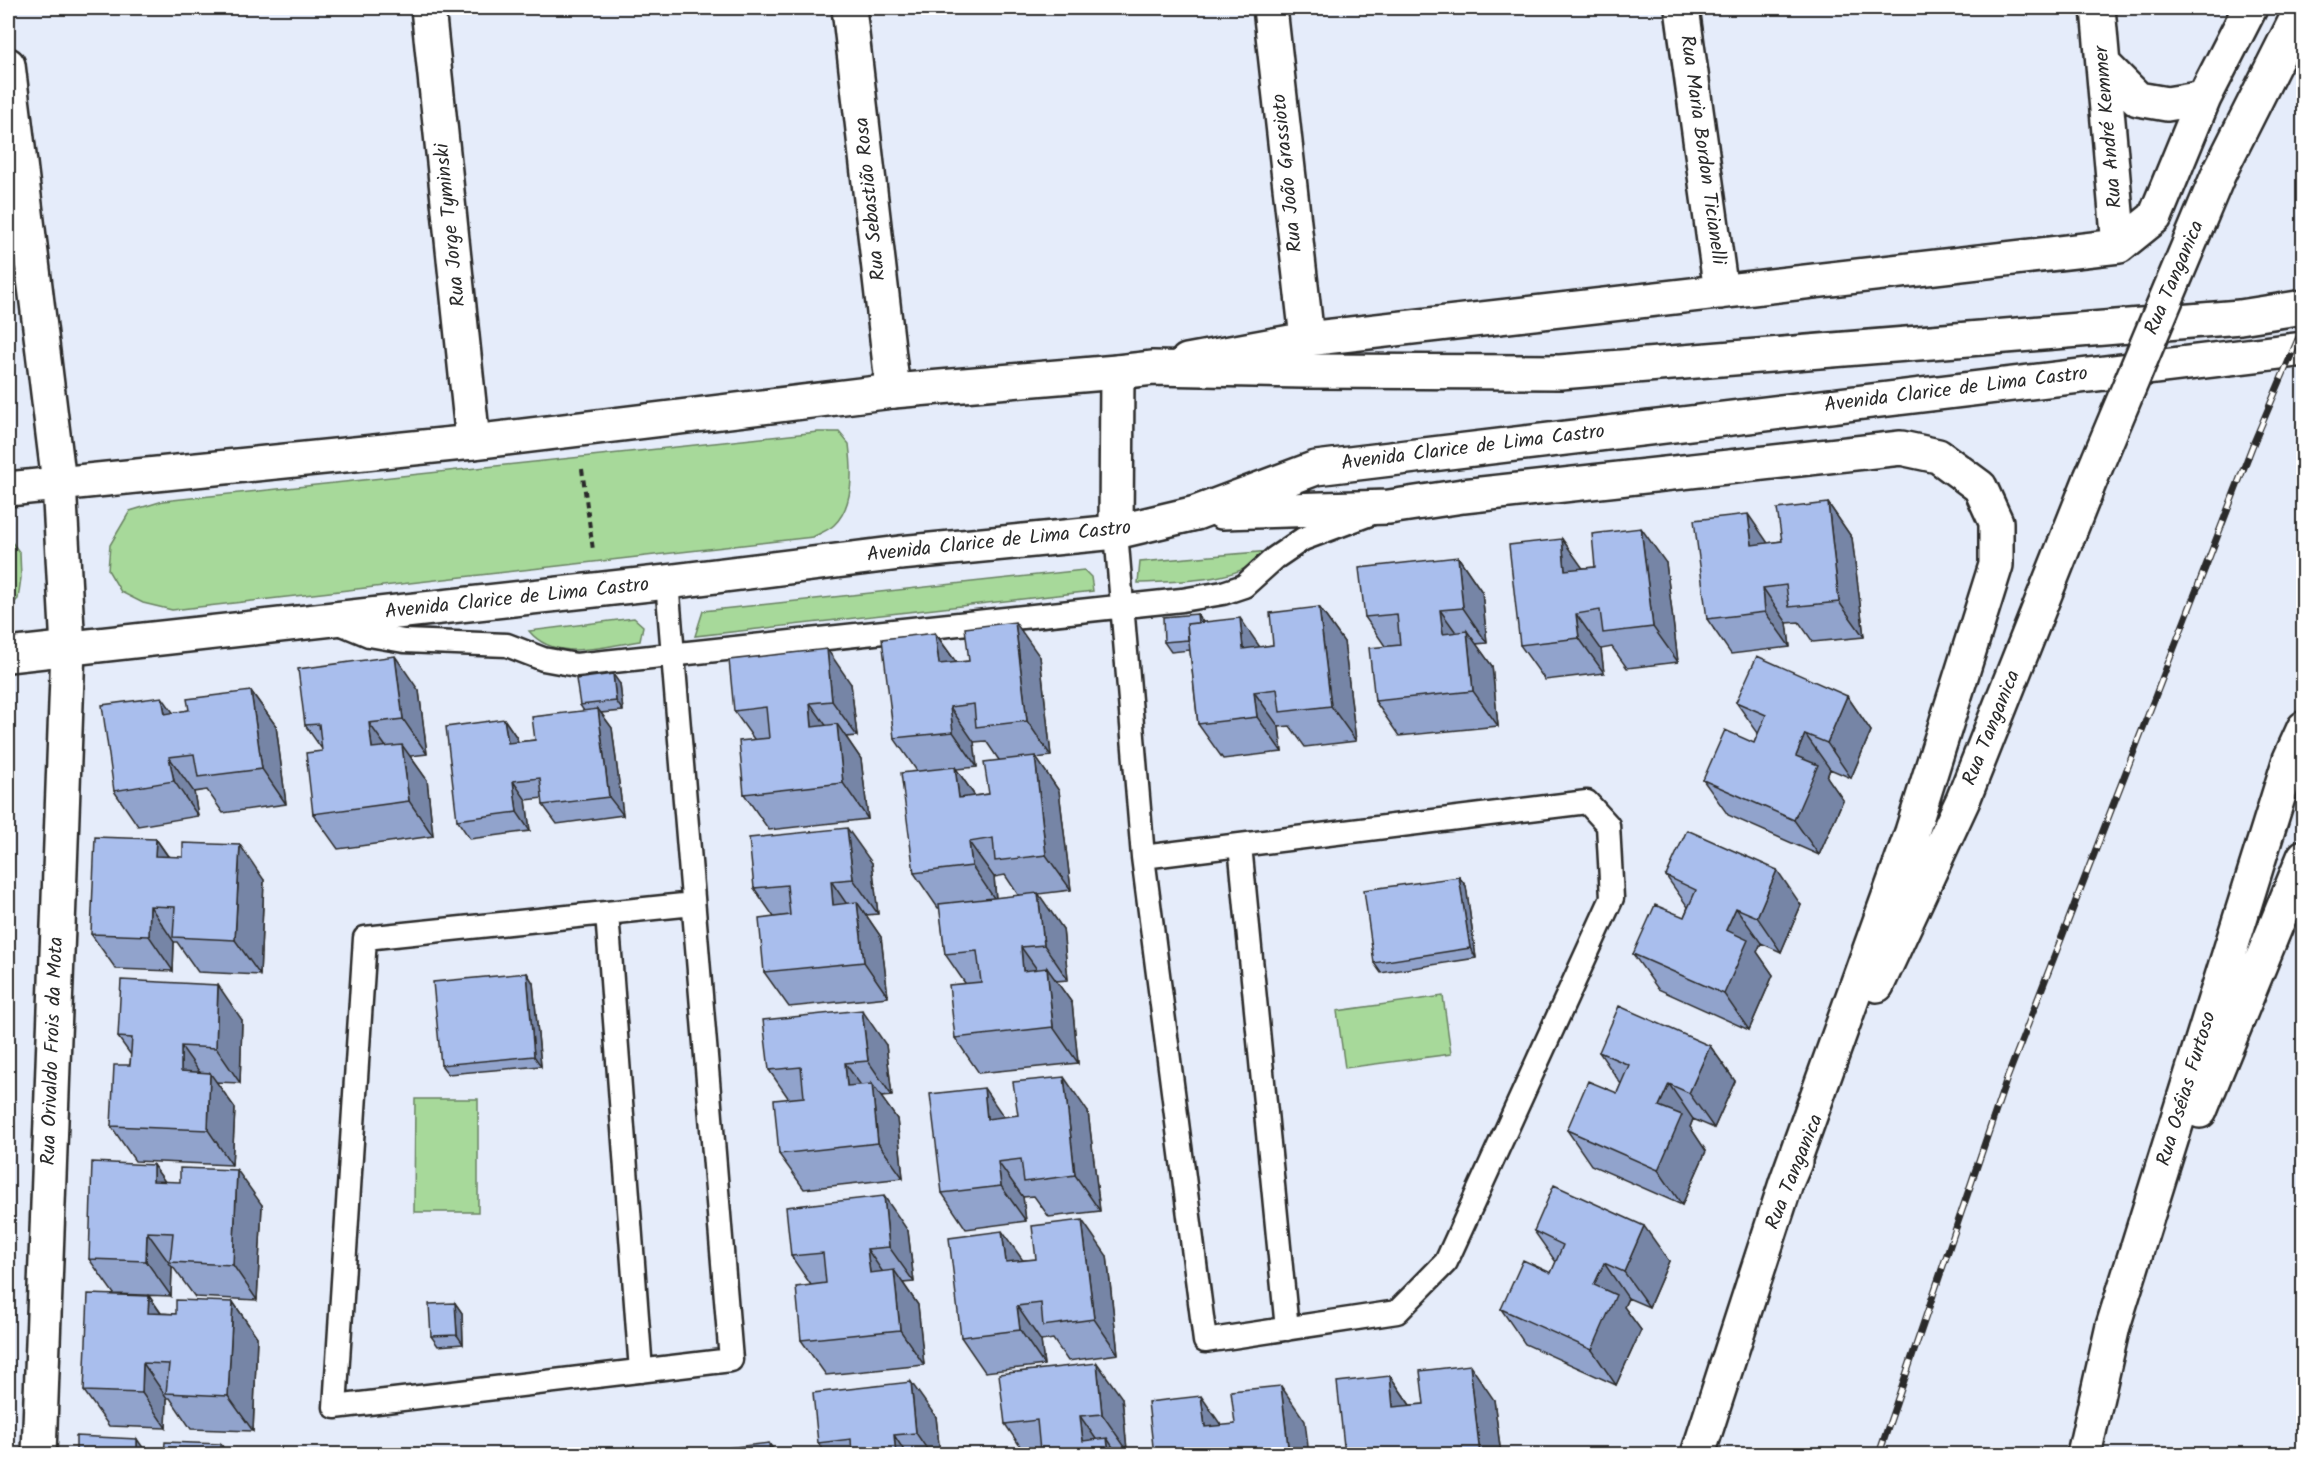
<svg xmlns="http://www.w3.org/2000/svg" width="2311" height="1462" font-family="Kalam,sans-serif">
<rect width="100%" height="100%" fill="#e5ecfa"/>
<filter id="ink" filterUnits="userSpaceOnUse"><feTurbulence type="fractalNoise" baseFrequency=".0167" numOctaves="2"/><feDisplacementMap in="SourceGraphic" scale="12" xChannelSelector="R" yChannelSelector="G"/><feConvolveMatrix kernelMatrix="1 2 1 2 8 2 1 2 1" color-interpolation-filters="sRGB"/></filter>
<g filter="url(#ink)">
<path fill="#a7d99a" stroke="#698262" stroke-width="1.5" d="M818,432H839L849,444C852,469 855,505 834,525C829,530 820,533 813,537L172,610L143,603L121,592L108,570L110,545L130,511L163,501Z
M8,537L20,553L21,578L18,599L8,609Z
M1271,551C1241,583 1179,581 1138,583L1140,562Z
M1084,570L1091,577L1093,591L695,636L703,611Z
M634,618L643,626L640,641C605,646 555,663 529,631Z
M1443,996L1451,1054L1345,1068L1337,1011Z
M415,1099H478V1212H414Z"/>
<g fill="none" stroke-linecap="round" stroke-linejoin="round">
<g stroke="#2b2b2b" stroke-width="27">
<path id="service" d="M1116,532L1143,857L1205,1341L1397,1312L1446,1262L1612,898L1608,825L1587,802L1143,857
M667,582L731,1360L335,1407L365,938L693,904
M335,621L369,635L404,641L507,645L543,659L576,665L1182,600L1223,593L1244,586L1275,558L1303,539L1370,514
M1240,845L1287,1329
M607,913L641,1371"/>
</g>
<g stroke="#2b2b2b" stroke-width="38">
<path id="minor" d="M428,8L473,442
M849,8L893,391
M1270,8L1307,339
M1682,8L1721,292
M2098,8L2119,246
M8,65L59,483L68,648L39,1454
M2105,66L2138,99L2167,104L2204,98
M1187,361L1307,339L2119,246L2155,217L2204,98L2250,8
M1116,532L1117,372
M2200,1111L2304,857
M2084,1454L2113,1326L2290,759L2304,728"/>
</g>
<g stroke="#2b2b2b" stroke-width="38">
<path id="tertiary" d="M2219,173L2302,8
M8,489L473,442L893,391L1117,372L1153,368L1304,371L1560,372L2240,317L2304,307
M1222,512L1389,507L1463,496L1901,448L1938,456L1980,487L1996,522V565L1912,832L1786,1183
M8,655L667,582L900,553L1116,532L1196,513L1316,468L2304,349
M1877,985L1963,800L2091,478
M1698,1454L1786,1183L1795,1162"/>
</g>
<path stroke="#2b2b2b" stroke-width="4" stroke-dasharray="6 4.5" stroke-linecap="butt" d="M582,469L593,550"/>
<use href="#service" stroke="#fff" stroke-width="22"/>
<use href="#minor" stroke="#fff" stroke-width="33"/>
<use href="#tertiary" stroke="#fff" stroke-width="33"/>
<g stroke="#2b2b2b" stroke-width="7">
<path id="rail" d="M1879,1454L2006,1081L2252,447L2304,325"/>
</g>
<use href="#rail" stroke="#fff" stroke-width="4.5" stroke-dasharray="14" stroke-linecap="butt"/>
<g stroke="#2b2b2b" stroke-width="38" stroke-linecap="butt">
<path id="tertiary-bridge" d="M2091,478L2219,173"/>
</g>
<use href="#tertiary-bridge" stroke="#fff" stroke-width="33"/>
</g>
<path fill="#91a3cc" stroke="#2b2b2b" stroke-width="1.5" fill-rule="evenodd" d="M1828,503L1852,538L1864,637L1813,642L1799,622L1787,623L1790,647L1731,654L1707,619L1768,543L1782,541Z
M1562,539L1582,568L1666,563L1678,662L1627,668L1612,647L1601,649L1604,673L1545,680L1520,645Z
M1458,557L1482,592L1487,643L1476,644L1492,666L1498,726L1399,736L1375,701L1385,646L1365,617Z
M1319,607L1344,642L1356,741L1305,747L1290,726L1279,727L1282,752L1223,759L1198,724L1190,650L1171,652L1164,642L1197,614L1203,622L1260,647L1273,645Z
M935,633L956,662L1040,657L1051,756L1036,758L1059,791L1071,890L1038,894L1063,929L1068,980L1056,981L1072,1003L1078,1063L979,1073L955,1038L965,983L945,954L940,908H938L914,873L917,771L894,738ZM986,741L999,760L989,794L975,796L956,769L977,767L974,742ZM1005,875L1019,896L996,898L994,877Z
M620,684L623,711L601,713L612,728L623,815L557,824L543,805V798L526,800L530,831L470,839L457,820L504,719L517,738L518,742L535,740L584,711L580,705Z
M851,684L857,736L846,737L861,759L868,819L769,830L744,794L754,739L734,711Z
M251,691L276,726L286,804L223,813L207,790L194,792L198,816L138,826L114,791L173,713L189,710Z
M419,691L427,754L410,756L427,780L433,836L338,849L313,814L322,749L305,725Z
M1847,696L1871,731L1851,778L1830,769L1827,777L1843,800L1819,855L1728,815L1703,780L1754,743L1758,733L1736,702Z
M156,839L168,856L264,880L260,975L198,972L177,942H174L173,971L116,969L91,934Z
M872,863L878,914L866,915L881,937L888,997L789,1007L764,972L774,917L754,888Z
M1666,876L1801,905L1781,952L1761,943L1757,952L1773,975L1749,1030L1658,989L1633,954L1684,917L1688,907Z
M1459,877L1466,886L1476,958L1381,973L1374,963Z
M527,973L533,983L541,1066L448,1074L441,1065Z
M242,1020L240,1083L216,1082L235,1108L232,1165L135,1161L111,1126L130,1065L131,1055L118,1037Z
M886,1045L892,1096L881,1097L897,1119L903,1178L804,1189L779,1154L789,1099L769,1070Z
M1710,1046L1735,1081L1714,1128L1693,1119L1690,1127L1706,1151L1682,1205L1591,1165L1567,1130L1617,1093L1621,1084L1599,1052Z
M1088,1112L1100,1211L1049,1217L1034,1196L1023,1197L1026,1221L966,1229L942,1193L1004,1117Z
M153,1165L165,1182L262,1205L257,1300L195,1297L173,1267H172L171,1296L114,1294L89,1259Z
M908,1231L914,1282L903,1283L918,1305L924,1365L826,1375L801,1340L811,1285L791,1256Z
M1534,1231L1669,1261L1649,1307L1628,1298L1624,1307L1641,1330L1616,1385L1525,1344L1501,1309L1551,1273L1556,1262Z
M1107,1256L1118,1354L1068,1361L1053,1339L1041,1341L1044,1365L985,1372L961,1337L1023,1260Z
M149,1296L161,1313L176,1314L233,1302L257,1337L253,1431L191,1429L170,1398H167L166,1428L109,1426L84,1391Z
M455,1303L462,1313L463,1344L438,1346L431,1336Z
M1390,1376L1410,1405L1494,1400L1501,1455H1345Z
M1122,1398L1127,1450L1024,1452L1005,1424Z
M936,1417L940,1455H826L818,1443Z"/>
<path fill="#7685a6" stroke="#2b2b2b" stroke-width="1.5" d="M1828,503L1852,538L1864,637L1839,602Z
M1748,514L1772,549L1752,545Z
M1641,528L1666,563L1678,662L1653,627Z
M1562,539L1587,574L1565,570Z
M1458,557L1482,592L1487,643L1463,608Z
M1763,588L1787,623L1790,647L1765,612Z
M1319,607L1344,642L1356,741L1331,706Z
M1440,610L1465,645L1443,634Z
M1197,614L1204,624L1200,639Z
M1576,614L1601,649L1604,673L1579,638Z
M1240,618L1264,653L1243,649Z
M1015,622L1040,657L1051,756L1027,721Z
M1467,631L1492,666L1498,726L1473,691Z
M935,633L960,668L939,664Z
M827,649L851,684L857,736L832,701Z
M395,656L419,691L427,754L403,719Z
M613,674L620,684L623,711L616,701Z
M251,691L276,726L286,804L262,769Z
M1254,692L1279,727L1282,752L1257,717Z
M1847,696L1871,731L1851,778L1827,743Z
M162,697L187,732L165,714Z
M810,703L835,738L812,727Z
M950,707L974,742L977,767L953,732Z
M598,709L612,728L623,815L609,797Z
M504,719L517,738L521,762L508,743Z
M369,723L394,758L372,748Z
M837,724L861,759L868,819L843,783Z
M1805,734L1830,769L1827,777L1843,800L1819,855L1794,820L1796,756Z
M402,745L427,780L433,836L409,801Z
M1035,756L1059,791L1071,890L1046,855Z
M169,757L194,792L198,816L174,781Z
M955,767L979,802L959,798Z
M513,781L526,800L530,831L517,812Z
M847,828L872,863L878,914L853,879Z
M156,839L180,874L155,856Z
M969,842L994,877L996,901L972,866Z
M240,845L264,880L260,975L235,940Z
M1777,870L1801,905L1781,952L1757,917Z
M1459,877L1466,886L1476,958L1470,948Z
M831,881L855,916L833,905Z
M1038,893L1063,929L1068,980L1044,945Z
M857,902L881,937L888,997L864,962Z
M150,906L174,942L173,971L149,936Z
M1736,908L1761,943L1757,952L1773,975L1749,1030L1724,994L1726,930Z
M1021,947L1046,982L1023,971Z
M1047,968L1072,1003L1078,1063L1053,1027Z
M527,973L533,983L541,1066L534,1056Z
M218,985L242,1020L240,1083L216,1048Z
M862,1010L886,1045L892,1096L868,1061Z
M181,1046L206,1081L181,1071Z
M1710,1046L1735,1081L1714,1128L1689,1093Z
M845,1063L870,1098L847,1086Z
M210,1073L235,1108L232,1165L208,1130Z
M1064,1077L1088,1112L1100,1211L1075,1175Z
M872,1084L897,1119L903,1178L878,1143Z
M1669,1084L1693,1119L1690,1127L1706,1151L1682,1205L1658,1170L1659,1106Z
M984,1088L1008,1123L987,1119Z
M998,1162L1023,1197L1026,1221L1001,1186Z
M153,1165L178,1200L153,1181Z
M237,1170L262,1205L257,1300L233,1265Z
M884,1196L908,1231L914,1282L889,1247Z
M1082,1220L1107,1256L1118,1354L1094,1319Z
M1644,1226L1669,1261L1649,1307L1624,1272Z
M1002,1231L1027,1266L1006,1262Z
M147,1232L172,1267L171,1296L146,1261Z
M867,1249L891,1284L870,1273Z
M1604,1263L1628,1298L1624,1307L1641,1330L1616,1385L1592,1350L1594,1285Z
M894,1270L918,1305L924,1365L900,1330Z
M149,1296L173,1331L148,1313Z
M233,1302L257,1337L253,1431L228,1396Z
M455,1303L462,1313L463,1344L457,1335Z
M1017,1306L1041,1341L1044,1365L1020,1330Z
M143,1363L167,1398L166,1428L142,1393Z
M1097,1363L1122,1398L1127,1450L1102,1414Z
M1470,1365L1494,1400L1501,1455H1480Z
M1390,1376L1414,1411L1393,1407Z
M911,1382L936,1417L940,1455H931L916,1433Z
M1281,1386L1305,1421L1309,1455H1289Z
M1201,1396L1225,1431L1205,1427Z
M1080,1416L1105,1452L1083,1441Z
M894,1435L907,1455H896Z
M1107,1438L1118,1455H1109Z
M137,1439L148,1455H137Z
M769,1443L777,1455H770Z
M221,1444L228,1455H221Z"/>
<path fill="#a9beed" stroke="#2b2b2b" stroke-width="1.5" d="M1828,503L1839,602L1789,607L1786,585L1763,588L1765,612L1707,619L1694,520L1748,514L1752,545L1782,541L1777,509Z
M1641,528L1653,627L1603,633L1600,610L1576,614L1579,638L1520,645L1509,545L1562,539L1565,570L1595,567L1592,534Z
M1458,557L1463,608L1440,610L1443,634L1467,631L1473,691L1375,701L1369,648L1400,645L1397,614L1365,617L1359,568Z
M1319,607L1331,706L1280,712L1277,689L1254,692L1257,717L1198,724L1187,624L1240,618L1243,649L1273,645L1270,613Z
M1197,614L1198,623L1187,624L1188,640L1164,642L1163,617Z
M1015,622L1027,721L976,727L974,704L950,707L953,732L894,738L882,639L935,633L939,664L969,661L965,628Z
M827,649L832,701L810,703L812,727L837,724L843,783L744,794L739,741L769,738L766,707L734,711L729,660Z
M395,656L403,719L369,723L372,748L402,745L409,801L313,814L306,753L322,751L319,724L305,725L298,669Z
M1757,656L1847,696L1827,743L1805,734L1796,756L1818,765L1794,820L1703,780L1725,730L1754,743L1766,715L1736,702Z
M613,674L616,701L580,705L576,679Z
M251,691L262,769L198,777L194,754L169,757L174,781L114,791L102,705L162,697L165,714L189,710L187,699Z
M598,709L609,797L543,805L540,778L513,781L517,812L457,820L446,727L504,719L508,743L535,740L532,717Z
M1035,756L1046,855L995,861L993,838L969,842L972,866L914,873L901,773L955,767L959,798L989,794L984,762Z
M847,828L853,879L831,881L833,905L857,902L864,962L764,972L759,919L790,915L787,885L754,888L749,838Z
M1687,830L1777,870L1757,917L1736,908L1726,930L1748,940L1724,994L1633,954L1655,905L1684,917L1696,890L1666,876Z
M95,837L156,839L155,856L183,857V843L240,845L235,940L173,937L175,907L150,906L149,936L91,934Z
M1459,877L1470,948L1374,963L1364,890Z
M1038,893L1044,945L1021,947L1023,971L1047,968L1053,1027L955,1038L949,985L981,982L977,951L945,954L939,904Z
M527,973L534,1056L441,1065L433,982Z
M121,980L218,985L216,1048L181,1046V1071L210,1073L208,1130L111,1126L114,1065H130L132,1038L118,1037Z
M1619,1006L1710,1046L1689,1093L1669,1084L1659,1106L1682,1115L1658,1170L1567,1130L1588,1081L1617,1093L1629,1065L1599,1052Z
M862,1010L868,1061L845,1063L847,1086L872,1084L878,1143L779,1154L774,1100L804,1097L801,1067L769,1070L763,1020Z
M1064,1077L1075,1175L1024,1182L1021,1159L998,1162L1001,1186L942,1193L930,1094L984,1088L987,1119L1018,1115L1013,1082Z
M92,1162L153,1165V1181L180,1182V1168L237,1170L233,1265L170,1262L173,1233L147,1232L146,1261L89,1259Z
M1554,1185L1644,1226L1624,1272L1604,1263L1594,1285L1616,1295L1592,1350L1501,1309L1523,1260L1551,1273L1563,1245L1534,1231Z
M884,1196L889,1247L867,1249L870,1273L894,1270L900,1330L801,1340L796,1287L826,1283L823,1253L791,1256L786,1207Z
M1082,1220L1094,1319L1043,1326L1041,1303L1017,1306L1020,1330L961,1337L949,1238L1002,1231L1006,1262L1036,1259L1032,1226Z
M88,1294L149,1296L148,1313L176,1314V1300L233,1302L228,1396L166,1393L169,1364L143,1363L142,1393L84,1391Z
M455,1303L457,1335L431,1336L429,1304Z
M1097,1363L1102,1414L1080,1416L1083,1441L1107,1438L1109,1455H1009L1040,1451L1037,1420L1005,1424L999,1374Z
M1470,1365L1480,1455H1428L1427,1448L1404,1450L1405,1455H1345L1337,1382L1390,1376L1393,1407L1424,1404L1420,1371Z
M911,1382L916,1433L894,1435L896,1455H852L851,1439L818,1443L813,1393Z
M1281,1386L1289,1455H1154L1148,1402L1201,1396L1205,1427L1235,1424L1231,1391Z
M76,1436L137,1439V1455H76Z
M165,1442L221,1444V1455H164Z
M769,1443L770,1455H719L718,1449Z"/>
</g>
<g text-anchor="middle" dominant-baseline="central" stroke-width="4.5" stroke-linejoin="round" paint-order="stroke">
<g font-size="20" fill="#2b2b2b" stroke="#fff">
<text transform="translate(2109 127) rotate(-95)">Rua André Kemmer</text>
<text transform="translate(1702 150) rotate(82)">Rua Maria Bordon Ticianelli</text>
<text transform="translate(1288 173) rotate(-96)">Rua João Grassioto</text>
<text transform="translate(871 199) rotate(-96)">Rua Sebastião Rosa</text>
<text transform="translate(451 225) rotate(-96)">Rua Jorge Tyminski</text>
<text transform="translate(2175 278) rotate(-67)">Rua Tanganica</text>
<text transform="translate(1956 390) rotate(-7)">Avenida Clarice de Lima Castro</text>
<text transform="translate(1473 448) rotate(-7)">Avenida Clarice de Lima Castro</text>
<text transform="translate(999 542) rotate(-6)">Avenida Clarice de Lima Castro</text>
<text transform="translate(517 599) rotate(-6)">Avenida Clarice de Lima Castro</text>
<text transform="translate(1992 728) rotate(-68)">Rua Tanganica</text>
<text transform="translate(53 1051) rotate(-88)">Rua Orivaldo Frois da Mota</text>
<text transform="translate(2187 1089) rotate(-73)">Rua Oséias Furtoso</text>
<text transform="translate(1795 1172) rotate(-68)">Rua Tanganica</text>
</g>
</g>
<rect width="2311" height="1462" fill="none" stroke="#fff" stroke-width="30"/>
<rect x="15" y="15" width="2281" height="1432" fill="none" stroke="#2b2b2b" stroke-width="2" filter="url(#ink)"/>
</svg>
